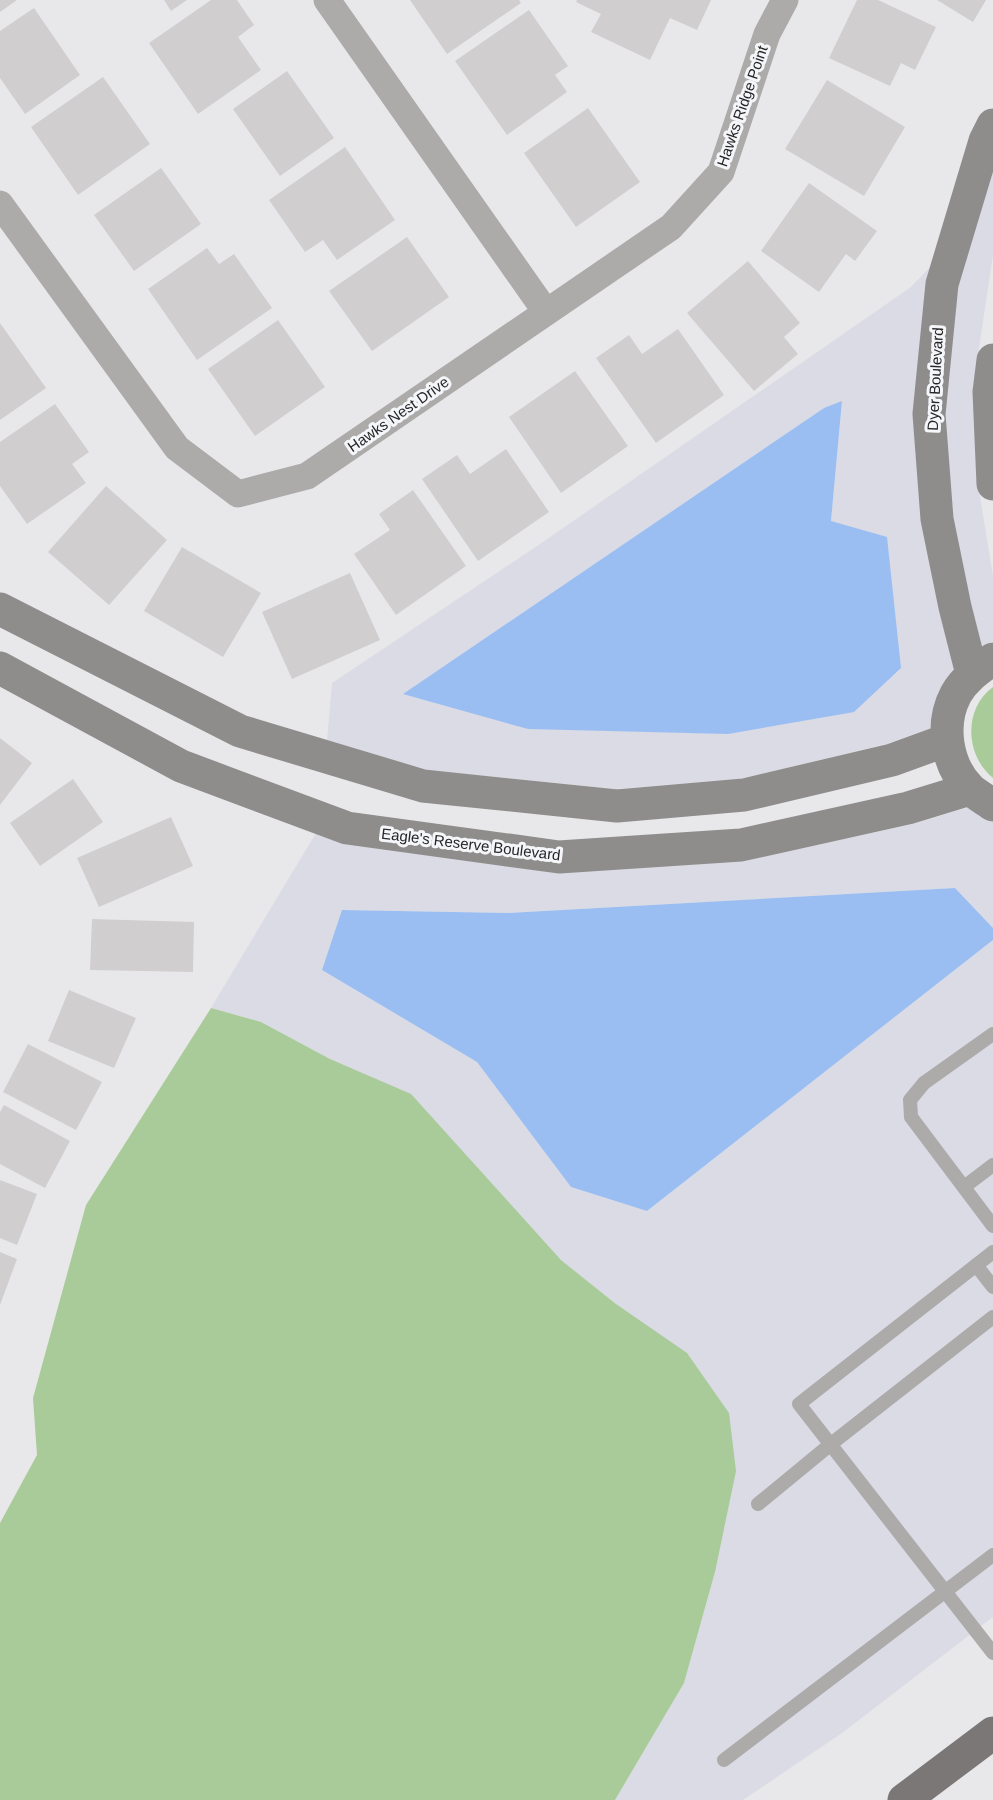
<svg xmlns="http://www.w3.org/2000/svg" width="993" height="1800" font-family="Arial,sans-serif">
<rect width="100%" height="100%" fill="#e8e8eb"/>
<path fill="#dadbe5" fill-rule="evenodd" d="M993,170V255L973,388L978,484L993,576V641L980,647L952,519L945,416L957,289Z
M930,267L954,668L942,686L933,708L932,728L886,744L740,779L616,789L424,770L327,740L332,683L540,544L911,287ZM842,402L831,521L403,694L824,408Z
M969,807L993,822V928L955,888L506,913L343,910L322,970L477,1062L571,1187L647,1211L993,940V1617L842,1733L743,1800H615L684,1683L715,1572L616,1304L561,1260L411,1095L330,1059L261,1022L211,1008L316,833L746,860L913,824Z"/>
<path fill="#a9cb99" d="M993,687V778C965,755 963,709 993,687Z
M211,1008L261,1022L330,1059L411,1094L561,1260L616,1304L687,1353L729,1413L736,1471L715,1572L684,1683L615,1800H0V1523L37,1455L33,1398L86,1205Z"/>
<path fill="#9abef2" d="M842,401L831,521L887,537L901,668L854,712L728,734L528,729L403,694L824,408Z
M955,888L993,928V940L647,1211L571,1187L477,1062L322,970L342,910L507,913Z"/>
<path fill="#d1ced0" d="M0,0H17L0,12Z
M164,0H187L171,11Z
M211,0H237L254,25L238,37L261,70L198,114L149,43Z
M410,0H519L521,3L447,54Z
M577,0H711L697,30L670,18L650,60L591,32L601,14L576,2Z
M857,0H878L936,27L915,70L901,63L890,86L829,58Z
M937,0H986L973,22Z
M34,8L80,75L25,114L0,78V31Z
M529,10L568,66L555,75L567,92L507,135L455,61Z
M287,71L334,138L280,176L233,109Z
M103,77L150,144L78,195L31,127Z
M827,80L905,127L864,196L785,149Z
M588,108L640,182L576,227L524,153Z
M345,147L395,220L337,260L323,240L305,252L269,200Z
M161,168L201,224L134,271L94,215Z
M809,183L877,231L855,261L846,254L819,292L761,251Z
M407,237L449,297L372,351L329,291Z
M207,248L219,264L234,254L272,308L197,360L148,289Z
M748,261L800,323L784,337L798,354L754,391L687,313Z
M278,320L325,387L255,436L208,369Z
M0,323L46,388L0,420Z
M678,329L724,395L656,443L596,358L629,335L642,354Z
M575,371L628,446L561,493L509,417Z
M55,404L89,452L72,464L86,483L27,524L0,486V442Z
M506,449L549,512L478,561L422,479L457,455L470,474Z
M106,486L167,540L109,605L48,552Z
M413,490L466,566L396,615L354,554L390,530L379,514Z
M182,547L261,593L223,657L144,611Z
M350,573L380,640L292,679L262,612Z
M0,738L32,763L0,805Z
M73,779L103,822L40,866L10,823Z
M171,817L193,866L99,907L77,858Z
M92,919L194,922L193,972L90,970Z
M69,990L136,1018L114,1068L48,1041Z
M28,1044L102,1082L76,1130L3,1092Z
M4,1105L70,1141L45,1188L0,1164V1112Z
M0,1180L37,1194L17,1245L0,1238Z
M0,1252L17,1259L0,1305Z"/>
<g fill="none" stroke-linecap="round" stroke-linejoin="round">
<path stroke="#acabaa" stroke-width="14" d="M993,1034L924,1083L910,1100L911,1117L993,1226
M964,1187L993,1165
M993,1252L799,1404L993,1653
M976,1265L993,1287
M758,1504L831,1444L993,1317
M724,1760L993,1555"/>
<path stroke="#acabaa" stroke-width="27" d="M327,0L546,312
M0,204L177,448L238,494L307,476L671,227L721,172L767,34L785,0"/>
<path stroke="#8f8d8c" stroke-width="33" d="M993,360L989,392L993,484
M0,609L240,731L423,786L617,806L744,795L892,760L947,740
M993,659C979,669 965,678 956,694C940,724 946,765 970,789C977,795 986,800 993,805
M0,668L181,766L347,828L559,857L741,845L908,808L970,789
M972,674L955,607L937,519L929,414L942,284L985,141L993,125"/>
<path stroke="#7a7776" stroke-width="33" d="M904,1800L993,1733"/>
</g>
<g text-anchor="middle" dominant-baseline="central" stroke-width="6" stroke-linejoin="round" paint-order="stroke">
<g font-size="15" fill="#262627" stroke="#f5f6f9">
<text transform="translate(742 106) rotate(-71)">Hawks Ridge Point</text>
<text transform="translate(935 379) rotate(-87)">Dyer Boulevard</text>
<text transform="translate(398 414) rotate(-35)">Hawks Nest Drive</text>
<text transform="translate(471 844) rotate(7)">Eagle's Reserve Boulevard</text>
</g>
</g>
</svg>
